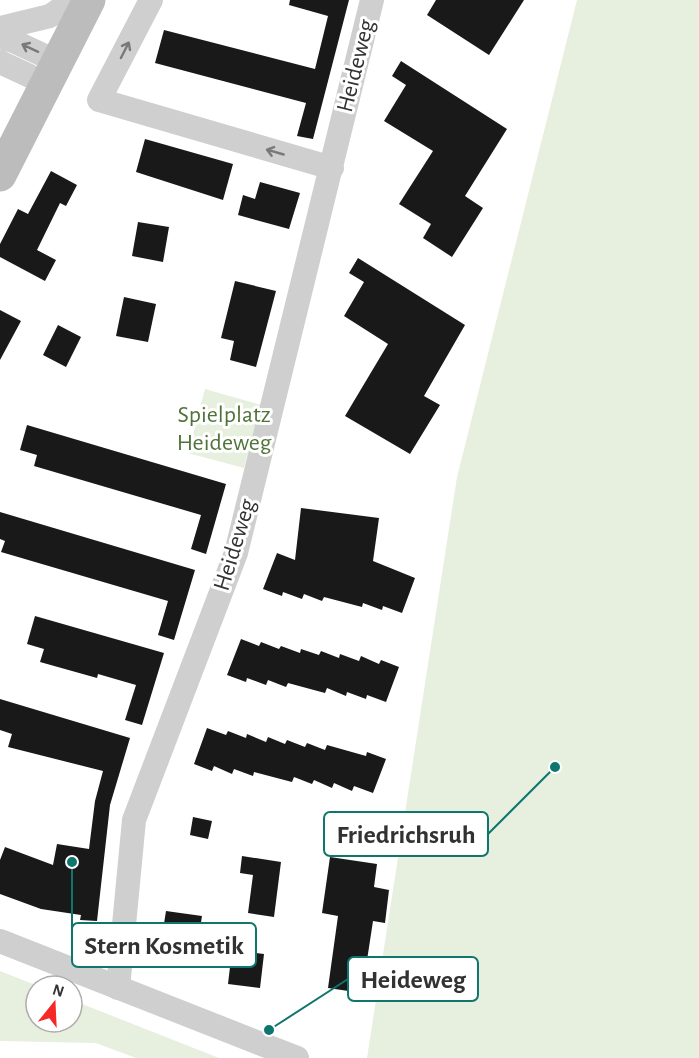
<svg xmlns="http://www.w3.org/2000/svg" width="699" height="1058" font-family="'Alegreya Sans',sans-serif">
<rect width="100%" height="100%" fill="#fff"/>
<path fill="#e7efdf" d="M577,0H699V1058H367L457,477Z
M205,389L261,405L244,468L188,453Z
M0,971L38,986L36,1022H72V1000L219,1058H136L96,1043L0,1041Z"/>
<path fill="#191919" d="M290,0H349L313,139L297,136L306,103L155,63L164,30L315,69L328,16L289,5Z
M436,0H524L489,55L427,15Z
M401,61L507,129L465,196L483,208L452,257L423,238L431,224L399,204L433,151L384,121L406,85L392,76Z
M145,139L233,164L223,200L136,172Z
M51,171L77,185L66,206L60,203L37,250L56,260L45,281L0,257V244L18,209L28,214Z
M260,182L300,193L289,229L238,215L243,195L255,199Z
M138,222L169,227L163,262L132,256Z
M358,258L465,325L424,396L440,405L410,454L345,416L388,344L344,316L364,282L349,273Z
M235,281L276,291L256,367L230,360L234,341L221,338Z
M124,297L156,304L148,342L116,336Z
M0,310L21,321L0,360Z
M58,325L81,337L66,367L43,355Z
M27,425L226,484L206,554L191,549L201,515L34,466L37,455L20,450Z
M301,508L379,518L373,561L415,578L402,613L383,606L382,610L363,603L362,607L324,597L322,601L304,594L302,599L283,592L282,596L263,589L277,553L295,560Z
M0,512L195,570L174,640L158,635L168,601L1,552L5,541L0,539Z
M35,616L164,653L142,725L125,720L136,685L98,674L97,678L40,662L44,649L27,644Z
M241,639L259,646L261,642L279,649L281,646L300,653L301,649L319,655L321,651L339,658L340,654L359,661L361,656L379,664L381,660L399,667L386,702L367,695L366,699L347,692L346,696L327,688L325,693L288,683L286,687L268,680L266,685L247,678L246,682L227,675Z
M0,699L130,738L110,805L97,921L80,920L81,915L41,909L0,894V860L5,847L53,865L57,844L89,849L95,801L103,771L8,747L12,734L0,730Z
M207,728L226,735L228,731L246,738L247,734L266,742L268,737L285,744L287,740L305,747L307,743L325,750L327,745L366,756L367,752L386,759L373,793L354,786L352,791L334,783L332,788L314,780L312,784L294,777L292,782L254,772L253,776L234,769L232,774L214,766L212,771L194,764Z
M193,817L212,821L208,839L190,835Z
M242,856L281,862L274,917L248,913L253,875L240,873Z
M330,857L377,864L374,887L389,890L385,923L373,921L362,993L328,988L338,916L322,913Z
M166,911L202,916L196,954L160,949Z
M232,950L264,954L260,988L228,984Z"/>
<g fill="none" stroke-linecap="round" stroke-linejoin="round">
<path stroke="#cfcfcf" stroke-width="24" d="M151,0L99,100L332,168
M0,28L50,16L73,0
M0,37L13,41L58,62
M0,62L47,84
M0,941L297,1058
M118,988L134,820L236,553L372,0"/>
<path stroke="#bcbcbc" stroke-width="33" d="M0,175L89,0"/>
</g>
<defs><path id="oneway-shaft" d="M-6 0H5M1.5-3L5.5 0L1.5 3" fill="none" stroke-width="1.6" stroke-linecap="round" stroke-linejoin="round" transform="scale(1.5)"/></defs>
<g stroke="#797979">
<use href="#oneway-shaft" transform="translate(30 48) rotate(-155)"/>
<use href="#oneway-shaft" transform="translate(125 50) rotate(-63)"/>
<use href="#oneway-shaft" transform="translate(275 152) rotate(-164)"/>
</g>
<g text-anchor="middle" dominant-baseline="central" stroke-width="6" stroke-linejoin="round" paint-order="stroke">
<g font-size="24" fill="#323232" stroke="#fff">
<text transform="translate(356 66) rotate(-76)">Heideweg</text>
<text transform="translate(235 545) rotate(-73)">Heideweg</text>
</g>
<g font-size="24" fill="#50733a" stroke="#fff">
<text x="224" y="415">Spielplatz<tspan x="224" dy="28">Heideweg</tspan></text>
</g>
</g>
<path fill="none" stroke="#0f766e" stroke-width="2" d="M555 767L488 834M72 862L72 945M269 1030L348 979"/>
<g fill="#0f766e" stroke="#fff" stroke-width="2">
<circle cx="555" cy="767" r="6"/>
<circle cx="72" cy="862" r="6"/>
<circle cx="269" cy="1030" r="6"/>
</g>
<g fill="#fff" stroke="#0f766e" stroke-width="2">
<rect x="324" y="812" width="164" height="44" rx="6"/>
<rect x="72" y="923" width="184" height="44" rx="6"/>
<rect x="348" y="957" width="130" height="44" rx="6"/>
</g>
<g font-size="26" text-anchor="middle" font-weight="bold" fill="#323232">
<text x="406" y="843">Friedrichsruh</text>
<text x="164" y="954">Stern Kosmetik</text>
<text x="413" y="988">Heideweg</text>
</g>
<g transform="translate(54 1004) rotate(18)"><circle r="28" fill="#ffffff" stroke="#adadad" stroke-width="1.5"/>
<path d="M0-4.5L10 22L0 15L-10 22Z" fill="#f52a28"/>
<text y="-9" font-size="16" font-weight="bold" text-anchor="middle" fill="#323232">N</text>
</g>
</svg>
